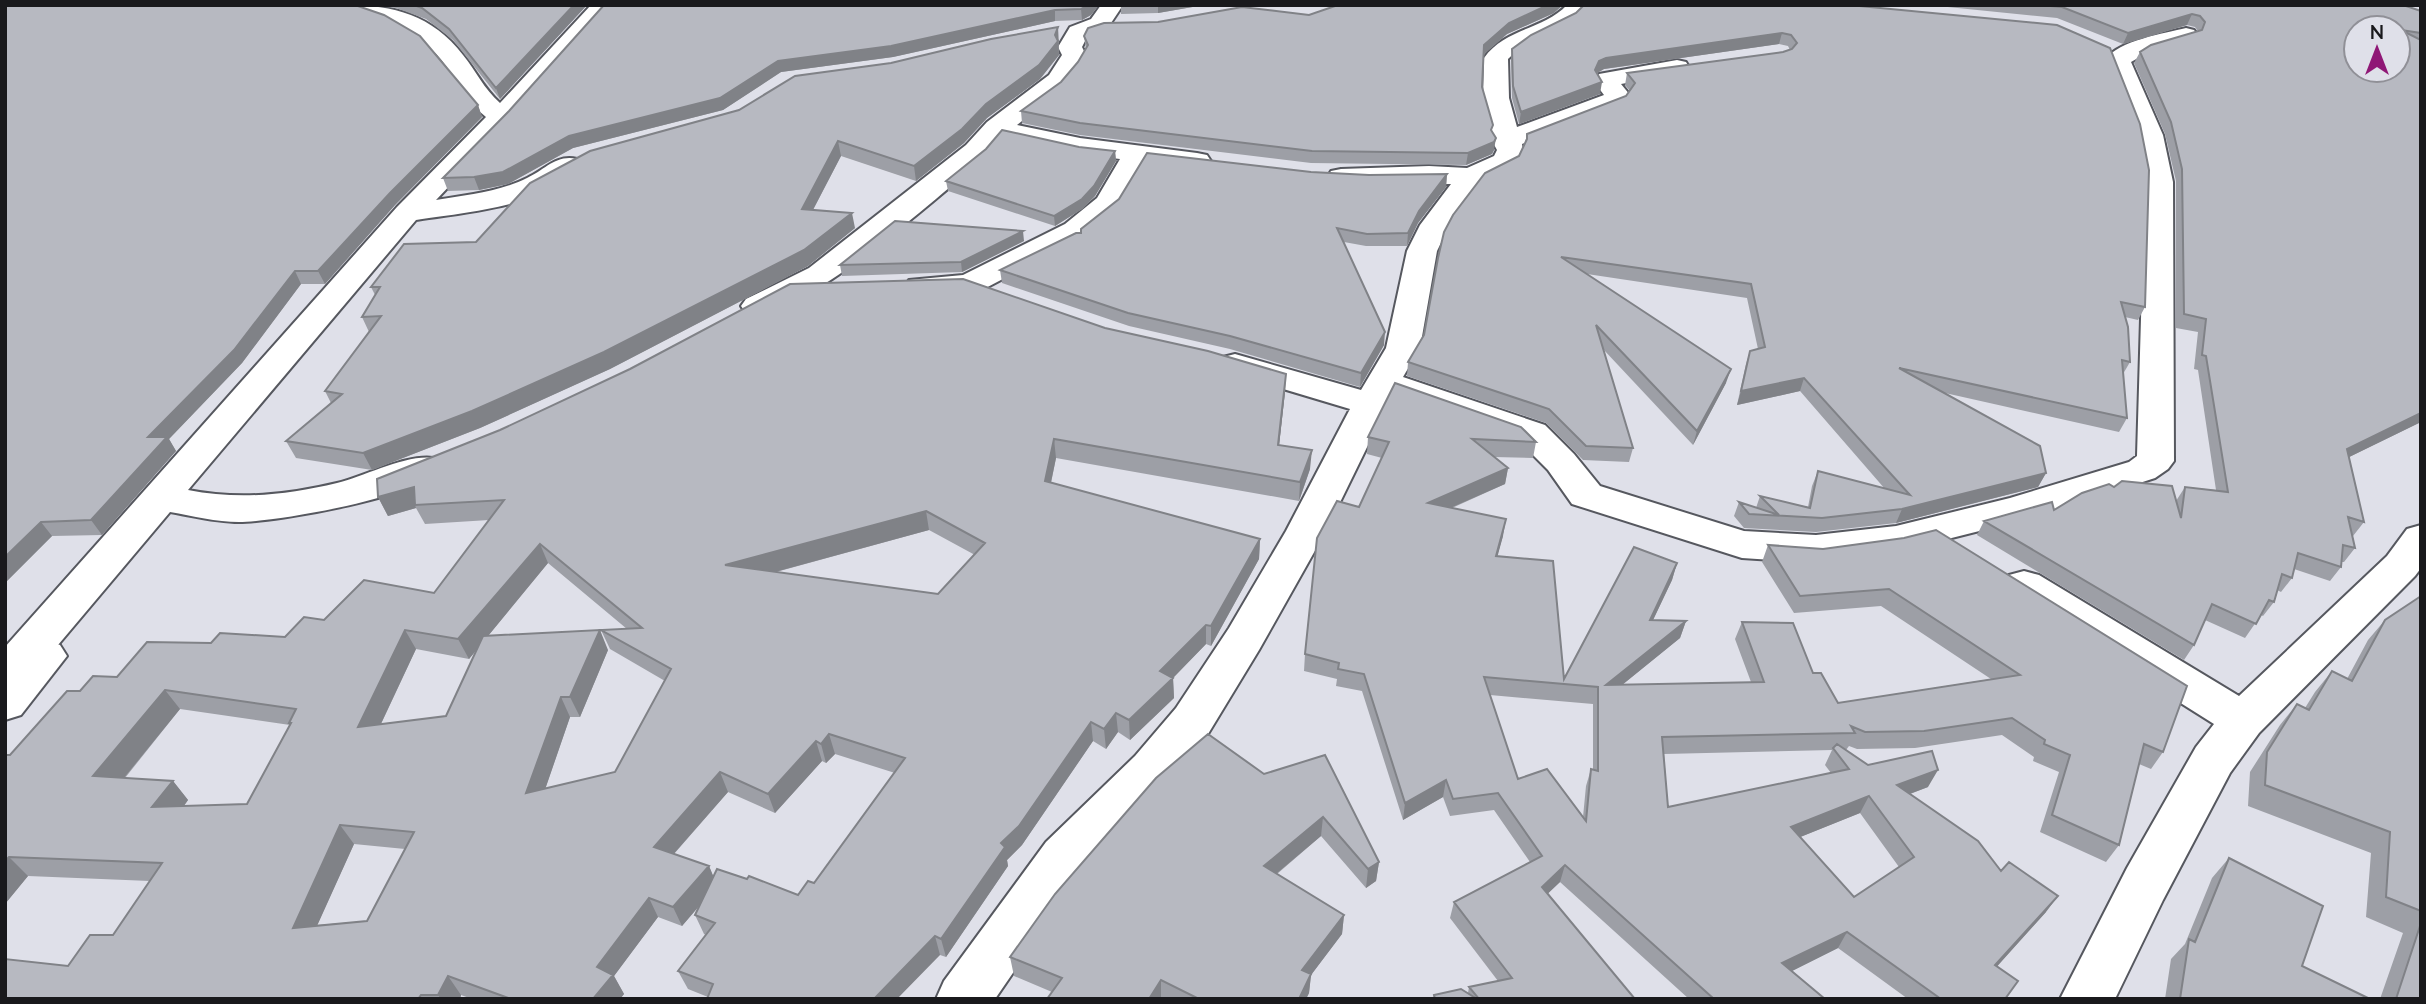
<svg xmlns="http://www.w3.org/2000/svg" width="2426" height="1004" font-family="Mulish,sans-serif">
<rect width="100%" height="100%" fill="#dfe0e9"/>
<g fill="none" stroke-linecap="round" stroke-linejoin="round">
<g stroke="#56585f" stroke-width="4">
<path id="minor" d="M346,5C394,5 432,15 463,55C476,71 484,89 500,103L591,5H614L511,121L436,200C467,195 499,192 527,178C545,170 556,154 577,159L581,165C553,206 462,213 416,220L188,490C239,500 287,495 337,483C366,476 411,451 439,459L445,467C426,496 276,522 239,522C216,522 193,516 170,512L26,683L10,688L5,686V647L397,207L486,117C468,103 459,84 446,66C423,33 386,20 349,10Z
M1101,5H1123L1107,29L1087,37L1082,47L1086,55L1067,85L1017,125L1080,138L1197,153L1207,155L1211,161L1207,167L1197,169L1146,163L1118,209L1085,236L980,291L920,296L909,294L904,287L909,280L963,275L1065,224L1097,198L1120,159L1080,154L1002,137L986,157C942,192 797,326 746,313L741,306L746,299L809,268L966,145L987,122L1049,75L1062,55L1058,47L1070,27L1091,19Z
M1567,5H1590C1570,34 1532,34 1508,59L1509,98L1517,127L1604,95L1595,83L1599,74L1677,60L1686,62L1689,67L1686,72L1621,84L1630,95L1623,105L1522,144L1523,150L1515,167L1481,183L1449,226L1437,251L1420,348L1403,377L1545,425L1574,454L1600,486L1744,531L1816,535L1896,526L2010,498L2129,462L2137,456L2145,182L2137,135L2106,59C2118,41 2165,33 2186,28L2194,30L2198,35L2194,40L2145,54L2131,62L2163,135L2173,182L2174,461L2168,469L2155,478L2031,518L1896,552L1816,563L1742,558L1572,504L1548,470L1519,441L1392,396L1326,531L1259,650L1208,734L1169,782L1082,872L995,999H936L944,981L1046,842L1135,756L1176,708L1229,628L1286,531L1350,409L1223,371L1218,364L1223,357L1235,354L1361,390L1386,348L1407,251L1420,225L1451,184L1341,185L1331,183L1327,177L1331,171L1341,169L1429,166L1467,168L1494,156L1497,150L1492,141L1494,138L1483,98L1484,58C1505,28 1543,30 1567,5Z
M2421,525V568L2415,576L2259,733L2230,773L2163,900L2115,999H2060L2127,868L2196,747L2214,724L2009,595L2003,585L2009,575L2024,571L2039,575L2239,696L2387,556L2407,529Z"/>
</g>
<g stroke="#56585f" stroke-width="4">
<path id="tertiary" d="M45,640L60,645L67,656L21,715L5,720V655Z"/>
</g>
<use href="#minor" fill="#fff" fill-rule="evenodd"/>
<use href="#tertiary" fill="#fff" fill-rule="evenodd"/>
</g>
<path fill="#9d9fa6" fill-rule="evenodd" d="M5,5L478,105L482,117L395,205L325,284H301L242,363L169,439L176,451L102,535L52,536L5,583Z
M369,5H587L500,99L453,40L426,19L396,8Z
M604,5H1099L1091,15L1082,20L1055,21L893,57L781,72L723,110L573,148L508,184L479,190L448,191L443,178L509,111Z
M1121,5H1204L1158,13L1121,14Z
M1849,5L2145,307L2138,320L2125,317L2130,362L2123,374L2127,418L2119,432L1945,393L2046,473L2038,487L1896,523L1816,532L1744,528L1734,516L1739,502L1756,508L1760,496L1808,507L1812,486L1818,471L1885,489L1800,391L1737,405L1746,364L1750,351L1758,349L1747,298L1587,274L1726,383L1693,445L1603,349L1633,448L1629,462L1583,460L1546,423L1407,376L1408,362L1424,335L1519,156L1525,143L1527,134L1626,96L1630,91L1625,85L1627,73L1783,52L1790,50L1788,46L1779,44L1604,69L1597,73L1600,94L1519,124L1512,98L1511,60L1512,49L1576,13Z
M1928,5H2403L2421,11V422L2349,457L2364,522L2353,536H2352L2355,548L2344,562H2342L2341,567L2330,581L2294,569L2292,578L2281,592L2277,590L2274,602L2263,616L2261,615L2245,638L2205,620L2194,645L2184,660L1977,535L1984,521L2054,510L2114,487L2176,501L2185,487L2216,490L2198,370L2194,369L2198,332L2176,328V181L2165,134L2134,63L2140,52L2198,31L2195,27L2187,25L2123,44L2057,18Z
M1554,13L1507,34L1483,55L1482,87L1492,131L1494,150L1492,154L1466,165L1311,163L1080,135L1022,123L1021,111L1061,82L1078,62L1086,49L1084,36L1158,22L1309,15Z
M1058,27L1059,55L1040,79L987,118L964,143L916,181L841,156L813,210L855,228L808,266L610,369L480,428L372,470L296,458L286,441L331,403L325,391L369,332L362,317L375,295L371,287L476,242L739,110L891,63Z
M1079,147L1115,151L1116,161L1095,196L1082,209L1055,226L948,191L946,181Z
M1311,172L1369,175L1447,174L1446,187L1418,223L1407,246H1366L1344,242L1384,345L1360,387L1230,349L1129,326L1002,283L1000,270L1081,233Z
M1024,241L962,272L842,276L840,265Z
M1395,383L1536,442L1533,458L1494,457L1508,468L1505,484L1452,508L1503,536L1497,556L1564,679L1677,563L1672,580L1653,620L1686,621L1680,638L1622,685L1751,682L1735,639L1742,622L1813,673L1838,703L1991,679L1881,606L1794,613L1762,562L1768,545L1823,549L2163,752L2151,769L2139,764L2119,845L2106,862L2040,832L2059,772L2033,761L2034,757L2002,735L1915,748L1857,749L1849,746L1846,750L1868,765L1928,787L1910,794L2001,871L2046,912L1997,966L2005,999H1908L1838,948L1792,971L1825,999H1689L1560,882L1547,894L1635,999H1433L1434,995L1468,993L1469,987L1498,981L1450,918L1454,902L1530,862L1494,810L1450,816L1443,797L1403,820L1362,691L1336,686L1337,679L1304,671L1305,654L1359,507L1382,458L1367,454L1368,437ZM1490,695L1593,704V770L1591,769L1586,786L1583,817L1518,779ZM1832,750L1825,765L1831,773L1668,807L1664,754ZM1860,813L1899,867L1854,897L1800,837Z
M1285,392L1279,445L1310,469L1299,501L1056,458L1051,483L1260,539L1259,559L1211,646L1206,644L1173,678L1174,698L1130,740L1118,732L1106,749L1093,741L1022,845L1007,860L1008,866L946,957L940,955L708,997L688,989L678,971L706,935L704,934L695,915L700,905L682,926L658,917L614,976L624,994L620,999H472L461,995L460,999H5L68,966L113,935L150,881L28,876L5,904L10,755L80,691L117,677L211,643L285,637L324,620L434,593L489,520L425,524L416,508L388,516L378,497ZM929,530L975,555L938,594L776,572ZM548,563L627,629L601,630L610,649L665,681L615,772L545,789L570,717H580L608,650L488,636ZM478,648L446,716L381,724L416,649L469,659ZM180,709L290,725L247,804L184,806L188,800L173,781L125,778ZM835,754L895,773L814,883L798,895L713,876L709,866L674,854L728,792L775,813L822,761L826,763ZM354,844L405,849L367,921L317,925Z
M2421,596V999H2380L2403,933L2366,917L2371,853L2248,806L2250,772L2280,725L2297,704L2305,708L2315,692L2332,671L2347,679L2368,640L2385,620Z
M1325,755L1379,862L1376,881L1366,888L1321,836L1277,874L1344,915L1342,934L1311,975L1309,993L1306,999H1047L1052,992L1014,976L1010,957L1264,774Z
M2229,858L2302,966L2370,999H2165L2171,959L2185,944L2212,878Z"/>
<path fill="#808287" d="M574,5H587L500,99L496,88Z
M1088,5H1099L1091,15L1082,20L1081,9Z
M1158,5H1204L1158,13Z
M1548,5H1563L1554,13L1507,34L1482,56L1484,45L1509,23Z
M1055,10V21L893,57L781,72L723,110L573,148L508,184L479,190L474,177L569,136L778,61Z
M2192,14L2187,25L2123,44L2128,33Z
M1058,27L1059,55L1040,79L987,118L964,143L916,181L914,166L986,104L1055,35Z
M1782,33L1779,44L1604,69L1597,73L1595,70L1599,61L1606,58Z
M1602,82L1600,94L1519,124L1521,112Z
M478,105L482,117L395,205L325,284L318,271L390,193Z
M1496,138L1494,150L1492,154L1466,165L1468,153Z
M838,141L841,156L805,225L802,209Z
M1115,151L1116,161L1095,196L1082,209L1055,226L1054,216Z
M1447,174L1446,187L1418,223L1407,246L1408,233L1419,211Z
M852,213L855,228L808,266L610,369L480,428L372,470L363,453Z
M1023,231L1024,241L962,272L961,262Z
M295,271L301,284L242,363L169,439L176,451L102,535L91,520L148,437Z
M1385,332L1384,345L1360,387L1361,373Z
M1731,369L1726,383L1693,445L1697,431Z
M1286,374L1285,392L1277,464L1278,445Z
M1804,378L1800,391L1737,405L1741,391Z
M2421,413V422L2337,463L2347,449Z
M1054,439L1056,458L1047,501L1045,481Z
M1312,450L1310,469L1299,501L1300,482Z
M1508,468L1505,484L1425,519L1428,503Z
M2046,473L2038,487L1896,523L1902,509Z
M414,487L415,505L416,508L388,516L378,497Z
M926,511L929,530L731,584L725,565Z
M1506,519L1503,536L1493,573L1496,556Z
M41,522L52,536L5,583V557Z
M1260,539L1259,559L1211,646V626Z
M540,544L548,563L469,659L458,639Z
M1677,563L1672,580L1645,637L1650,620Z
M1686,621L1680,638L1601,702L1606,685Z
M1206,625V644L1173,678L1174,698L1130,740L1129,720L1160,671Z
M405,630L416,649L370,747L358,727Z
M600,630L608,650L580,717L570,697Z
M165,690L180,709L110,795L93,776Z
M561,697L570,717L537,813L526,793Z
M1116,713L1118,732L1106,749L1104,729Z
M1091,722L1093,741L1022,845L1007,860L1008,866L946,957L941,939L1001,843Z
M829,734L835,754L826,763L821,744Z
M816,741L822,761L775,813L768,794Z
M1938,770L1928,787L1888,802L1897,785Z
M720,772L728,792L663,866L654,847Z
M1446,780L1443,797L1403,820L1405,803Z
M173,781L188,800L169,826L152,807Z
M1869,796L1860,813L1783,844L1791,827Z
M1323,817L1321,836L1263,885L1264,866Z
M340,825L354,844L308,946L293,928Z
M9,857L28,876L5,904V861Z
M1379,862L1376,881L1366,888L1368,869Z
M1565,865L1560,882L1537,904L1542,887Z
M709,866L717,885L682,926L673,907Z
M2058,896L2046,912L1984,981L1995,965Z
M649,898L658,917L614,976L624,994L620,999H593L597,967Z
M1344,915L1342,934L1311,975L1309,993L1306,999H1298L1302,970Z
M1847,932L1838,948L1774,980L1782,963Z
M935,936L940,955L897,999H874Z
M448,976L461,995L460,999H441L438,995Z
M1161,980V999H1149Z"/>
<path fill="#b7b9c1" stroke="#808287" stroke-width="2" fill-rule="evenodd" d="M5,5H355L384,15L420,36L478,105L390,193L318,271H295L234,350L148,437H167L91,520L41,522L5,557Z
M414,5H574L496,88L449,29L422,8Z
M604,5H1088L1081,9L1055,10L891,46L778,61L720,98L569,136L503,172L474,177L443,178L509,111Z
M1338,5H1548L1509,23L1484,45L1482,87L1493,125L1491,130L1496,138L1494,142L1468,153L1312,151L1080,123L1021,111L1061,82L1078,62L1088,45L1084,36L1088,28L1104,23L1158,22L1242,7L1309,15Z
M1584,5H1849L2057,25L2110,48L2140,124L2149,170L2145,307L2121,302L2128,327L2130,362L2122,360L2127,418L1899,368L2040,446L2046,473L1902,509L1822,518L1749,514L1739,502L1779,515L1760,496L1810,508L1818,471L1910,495L1804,378L1741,391L1750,351L1765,347L1751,284L1561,257L1731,369L1697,431L1596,325L1633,448L1586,446L1549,409L1408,362L1424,335L1438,258L1444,232L1453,215L1485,173L1519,156L1527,139V134L1626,96L1635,83L1627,73L1783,52L1792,49L1797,43L1791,35L1782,33L1606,58L1599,61L1595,70L1602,82L1521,112L1513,86L1512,49L1531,35L1576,13Z
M2039,5H2403L2421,11V33L2401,30L2421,40V413L2347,449L2364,522L2348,517L2355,548L2343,545L2341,567L2298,553L2292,578L2282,574L2274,602L2269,600L2256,624L2212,604L2194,645L1984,521L2052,502L2054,510L2082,493L2109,484L2114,487L2122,481L2172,486L2181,518L2185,487L2228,492L2206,356L2202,355L2206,319L2184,314L2182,169L2171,122L2140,52L2151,45L2202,30L2205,22L2200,16L2192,14L2128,33L2062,7ZM2356,28H2398V70H2356Z
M1058,27L1055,35L1058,41L1039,65L986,104L962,129L914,166L838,141L802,209L852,213L804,250L604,352L472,411L363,453L286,441L342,394L325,391L381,316L362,317L380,287H371L404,244L476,242L530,183L590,151L739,110L795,76L891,63L991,39Z
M1002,130L1079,147L1115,151L1094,186L1082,199L1054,216L946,181L986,149Z
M1147,153L1311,172L1369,175L1447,174L1419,211L1408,233L1367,234L1337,228L1385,332L1361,373L1230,336L1128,313L1000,270L1076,233H1081V229L1119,199Z
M895,221L1023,231L961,262L840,265Z
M963,279L1105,328L1208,351L1286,374L1278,445L1312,450L1300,482L1054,439L1045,481L1260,539L1211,626L1206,625L1160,671L1173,678L1129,720L1116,713L1104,729L1091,722L1019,826L1001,843L1005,847L941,939L935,936L874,999H707L713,984L678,971L715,923L695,915L717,869L747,879L749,876L798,895L808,881L814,883L905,758L829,734L821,744L816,741L768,794L720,772L654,847L709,866L673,907L649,898L597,967L613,975L593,999H511L448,976L438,995H421L418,999H5V959L68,966L90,935H113L162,863L9,857L5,861V755H10L67,691H80L93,676L117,677L147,642L211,643L220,633L285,637L304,617L324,620L364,580L434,593L504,500L415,505L414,487L378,497L377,479L500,430L630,369L790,284ZM926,511L985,543L938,594L725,565ZM540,544L642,628L601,630L671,669L615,772L526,793L561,697H570L600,630L483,636L446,716L358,727L405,630L458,639ZM165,690L296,709L289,723H291L247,804L152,807L173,781L93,776ZM340,825L414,832L367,921L293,928Z
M1395,383L1521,427L1536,442L1472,439L1508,468L1428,503L1506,519L1496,556L1553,561L1564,679L1634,547L1677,563L1650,620L1686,621L1606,685L1764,682L1742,622L1793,623L1813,673H1821L1838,703L2020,675L1889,589L1800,596L1768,545L1823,549L1904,538L1936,530L2187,686L2163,752L2144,744L2119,845L2052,815L2070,755L2044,744L2045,740L2012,718L1924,731L1865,732L1851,726L1855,733L1662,737L1668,807L1849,769L1833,748L1837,744L1868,765L1932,751L1938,770L1897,785L1978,841L2001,871L2009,862L2058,896L1995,965L2018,981L2005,999H1941L1847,932L1782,963L1825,999H1714L1565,865L1542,887L1635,999H1479L1469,987L1512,978L1454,902L1542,856L1498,793L1453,799L1446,780L1405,803L1364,674L1338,669L1339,663L1305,654L1317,538L1337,501L1359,507L1389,442L1368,437ZM1484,677L1598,687V771L1591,769L1586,821L1547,769L1518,779ZM1869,796L1914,857L1854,897L1791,827Z
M2421,596V911L2386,897L2390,832L2265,785L2267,752L2297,704L2309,710L2332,671L2352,681L2385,620Z
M1208,734L1264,774L1325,755L1379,862L1368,869L1323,817L1264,866L1344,915L1302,970L1311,974L1299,999H1199L1161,980L1149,999H1047L1062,978L1010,957L1055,894L1156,778Z
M2229,858L2323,906L2302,966L2370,999H2180L2189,939L2195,942Z
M2421,923V999H2396Z
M1461,989L1477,999H1435L1434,995Z"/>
<rect width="2426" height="1004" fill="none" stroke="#19191c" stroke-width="14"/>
<g transform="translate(2377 49)"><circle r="33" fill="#dfe0e9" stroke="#909097" stroke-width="2"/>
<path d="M0-5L12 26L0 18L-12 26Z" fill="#8f1776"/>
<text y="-10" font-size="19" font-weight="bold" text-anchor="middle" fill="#19191c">N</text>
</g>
</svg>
